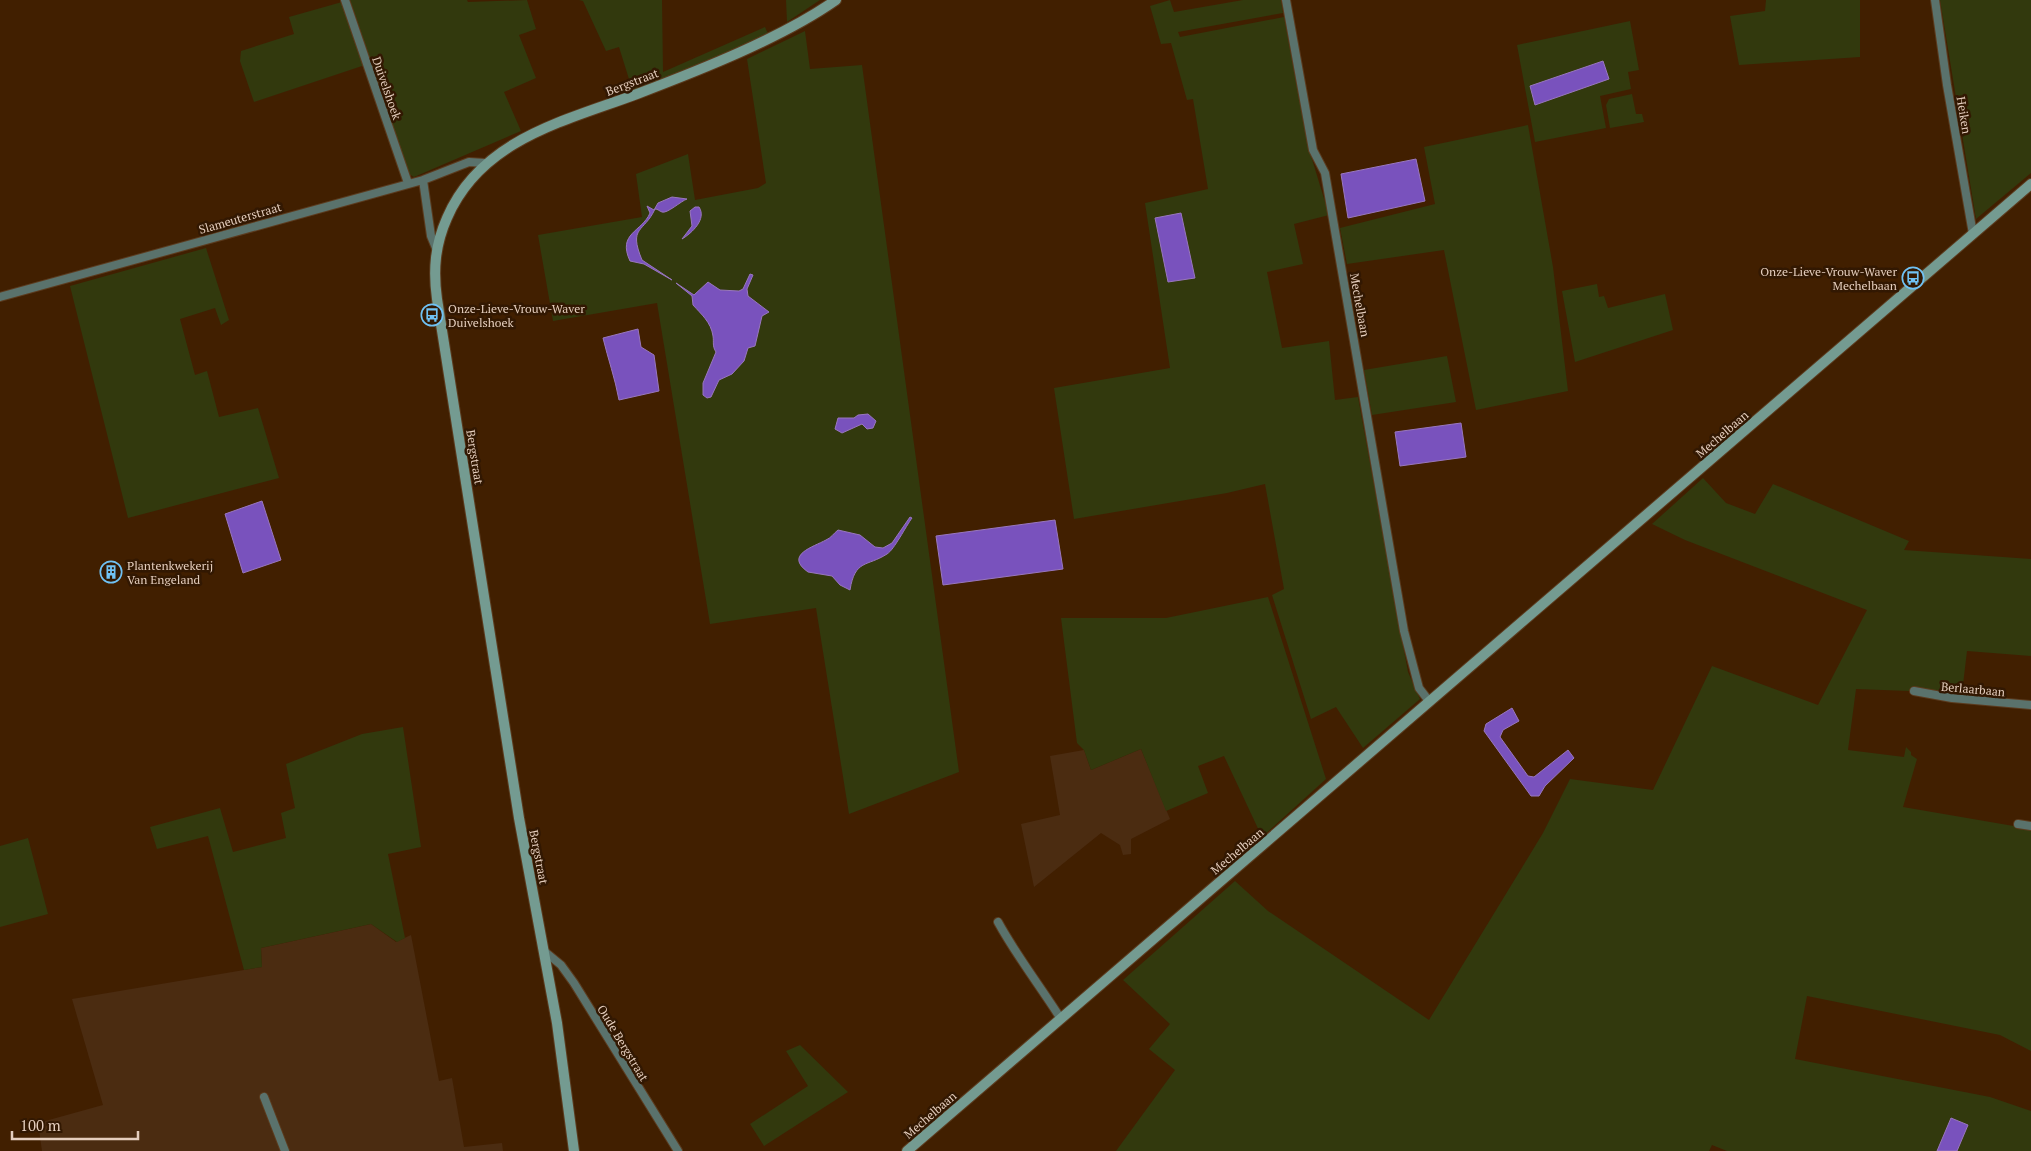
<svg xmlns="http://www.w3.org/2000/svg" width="2031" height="1151" font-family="'PT Serif',serif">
<rect width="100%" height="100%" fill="#411f00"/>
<path fill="#4b2c11" d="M1141,749L1170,819L1131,839V854L1123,855L1120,845L1101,833L1034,887L1021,824L1060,815L1050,756L1084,750L1091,770Z
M371,924L396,942L411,935L439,1081L452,1078L464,1147L502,1143L503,1151H42L38,1123L103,1105L72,999L262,967L261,948Z"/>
<path fill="#32390d" d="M350,0H467L468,2L527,0L536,29L519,35L536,78L504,92L521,131L414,177L409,174Z
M579,0H662L663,72L765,27L769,36L633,92L619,47L606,51L583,1Z
M786,0H820L787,22Z
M1170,0L1174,12L1243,0H1281L1283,13L1178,32L1180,37L1284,17L1308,146L1329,215L1294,224L1303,264L1267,272L1282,348L1329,341L1335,400L1358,397L1408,672L1420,699L1363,748L1336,707L1311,719L1272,595L1284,589L1265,484L1227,493L1074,519L1054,388L1170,368L1145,203L1208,189L1193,99L1187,100L1171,43L1161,44L1150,6Z
M1766,0H1860V57L1739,65L1730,16L1765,11Z
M1940,0H2031V173L1976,219Z
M342,2L365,65L254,102L240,61L241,51L294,34L289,17Z
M1630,21L1639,70L1628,72L1631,89L1600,96L1606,128L1535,142L1517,45Z
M805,31L810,69L862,65L959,772L849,814L816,608L710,624L657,303L553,321L538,235L642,217L636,174L688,154L695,200L758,188L766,183L747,59Z
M1632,94L1636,114H1642L1644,122L1610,128L1606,105L1609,99Z
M1528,125L1553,267L1568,391L1476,410L1444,250L1347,264L1340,228L1435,204L1424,147Z
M206,248L229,320L221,325L215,308L180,319L195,375L207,371L219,417L258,408L279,478L128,518L70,286Z
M1597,284L1599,297L1604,296L1608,308L1665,294L1673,330L1575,362L1562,291Z
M1447,356L1456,402L1372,415L1364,370Z
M1703,478L1726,503L1755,514L1773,484L1909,541L1904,550L2031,559V656L1967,651L1962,693L1856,689L1848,750L1904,757L1906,747L1911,752V755L1917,759L1903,807L2031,829V1051L2000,1035L1807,996L1795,1059L1990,1097L2031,1111V1151H1727L1712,1145L1709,1151H1116L1175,1070L1149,1049L1170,1024L1123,980L1235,881L1268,911L1429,1020L1543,833L1570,779L1653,790L1712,666L1818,705L1867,610L1685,540L1652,524Z
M1268,597L1326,779L1262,837L1224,756L1198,766L1208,793L1166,811L1141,749L1091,770L1084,750L1077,743L1061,618H1166Z
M403,727L421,847L388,854L405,938L397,942L371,924L261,948L262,967L244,970L208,836L157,849L150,827L220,808L233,852L286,838L281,813L295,808L286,764L362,734Z
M28,838L48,914L0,927V846Z
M800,1045L848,1092L764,1146L750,1124L808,1086L786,1051Z"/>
<path fill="#7952bd" stroke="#9977bd" d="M1603,61L1609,79L1535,105L1530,86Z
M1416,159L1425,201L1348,218L1341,174Z
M672,197L687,199C681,201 667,214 662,212C659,211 658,209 655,209C644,233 628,226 642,260L672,280L644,264L630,261C617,233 642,232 650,213L647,206L654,210L658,203Z
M695,207H699C707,219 692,233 682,239L692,226L690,211Z
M1181,213L1195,278L1168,282L1155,218Z
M750,274L753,275L747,289L748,296L769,312L762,316L755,346L748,348L744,361L732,374L719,380L711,397L707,398L703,395V383L716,352C712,346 714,342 713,336C711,322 701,314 693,305L692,296L676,283L694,295L708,282L720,290L739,291L743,289Z
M638,329L641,347L654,355L659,391L619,400C615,378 608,359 603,338Z
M868,414L876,421L873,428L867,429L862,424L842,433L835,429L838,418H854L858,415Z
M1461,423L1466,457L1400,466L1395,432Z
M262,501L281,560L243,573L225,514Z
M910,517L912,518C906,526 894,550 887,554C867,567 855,559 850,590L840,585L832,576L808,572C784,555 813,547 826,540C831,538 834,533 838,530L860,535L875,547L883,548L892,543Z
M1055,520L1063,569L943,585L936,536Z
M1512,708L1519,721L1503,730L1500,737L1528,776L1534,777L1568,750L1574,758L1545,786L1539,796H1531L1484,731L1486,724Z
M1951,1118L1968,1125L1957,1151H1937Z"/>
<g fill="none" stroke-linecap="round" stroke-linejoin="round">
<g stroke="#5b3b1e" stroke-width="10">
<path id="street" d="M345,0L408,183
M1286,0L1313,150L1325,173L1404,631L1419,688L1429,701
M1935,0L1947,85L1973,234
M423,180L431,236L436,248
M0,297L423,180L469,162L485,163
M1914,691L1952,698L2031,705
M2018,824L2031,826
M998,922C1016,955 1040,986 1061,1019
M544,951L561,965L574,983L678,1151
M264,1097L285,1151"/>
</g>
<g stroke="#5b3b1e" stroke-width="12">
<path id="secondary" d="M574,1151L557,1023L519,818L437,299C433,270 435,245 447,218C481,139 565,121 637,94C700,70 782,38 836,0
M907,1151L2031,184"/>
</g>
<use href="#street" stroke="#5a726c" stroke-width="8"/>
<use href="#secondary" stroke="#749b91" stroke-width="10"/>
</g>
<defs>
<g id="bus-ring" transform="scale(1.125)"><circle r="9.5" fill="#321802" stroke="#70c2f4" stroke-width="1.5"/><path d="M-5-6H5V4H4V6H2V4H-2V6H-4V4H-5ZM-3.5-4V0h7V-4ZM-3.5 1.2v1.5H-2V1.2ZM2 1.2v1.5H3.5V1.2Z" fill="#70c2f4"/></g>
<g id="building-ring" transform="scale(1.125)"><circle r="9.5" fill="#321802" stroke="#70c2f4" stroke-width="1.5"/><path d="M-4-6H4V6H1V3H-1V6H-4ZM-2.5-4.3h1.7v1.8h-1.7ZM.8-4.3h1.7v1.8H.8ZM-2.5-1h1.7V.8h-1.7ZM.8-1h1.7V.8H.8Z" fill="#70c2f4"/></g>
</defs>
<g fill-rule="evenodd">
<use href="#bus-ring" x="1913" y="278"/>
<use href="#bus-ring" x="432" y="315"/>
<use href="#building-ring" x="111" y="572"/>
</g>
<g text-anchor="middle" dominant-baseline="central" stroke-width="5" stroke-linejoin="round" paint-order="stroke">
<g font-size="12" fill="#e5cebe" stroke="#321802">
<text transform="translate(632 82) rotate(-21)">Bergstraat</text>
<text transform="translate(387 88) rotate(71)">Duivelshoek</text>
<text transform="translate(1964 115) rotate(81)">Heiken</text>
<text transform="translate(240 218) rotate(-16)">Slameuterstraat</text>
<text transform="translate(1360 305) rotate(80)">Mechelbaan</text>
<text transform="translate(1722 434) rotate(-41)">Mechelbaan</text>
<text transform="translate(475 457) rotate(81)">Bergstraat</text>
<text transform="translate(1973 689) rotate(5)">Berlaarbaan</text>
<text transform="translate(1237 851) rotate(-40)">Mechelbaan</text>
<text transform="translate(539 857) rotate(79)">Bergstraat</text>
<text transform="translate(623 1043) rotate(59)">Oude Bergstraat</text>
<text transform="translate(930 1115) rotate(-41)">Mechelbaan</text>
</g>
<g font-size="12" fill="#e5cebe" stroke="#321802" text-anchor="start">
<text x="1897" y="271" text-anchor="end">Onze-Lieve-Vrouw-Waver<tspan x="1897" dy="14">Mechelbaan</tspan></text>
<text x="448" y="308">Onze-Lieve-Vrouw-Waver<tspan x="448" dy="14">Duivelshoek</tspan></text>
<text x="127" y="565">Plantenkwekerij<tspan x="127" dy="14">Van Engeland</tspan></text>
</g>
</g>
<path d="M12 1131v8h126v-8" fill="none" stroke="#e5cebe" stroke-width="2.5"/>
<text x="20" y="1131" font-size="15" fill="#e5cebe" stroke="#321802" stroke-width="4" paint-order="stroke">100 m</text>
</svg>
